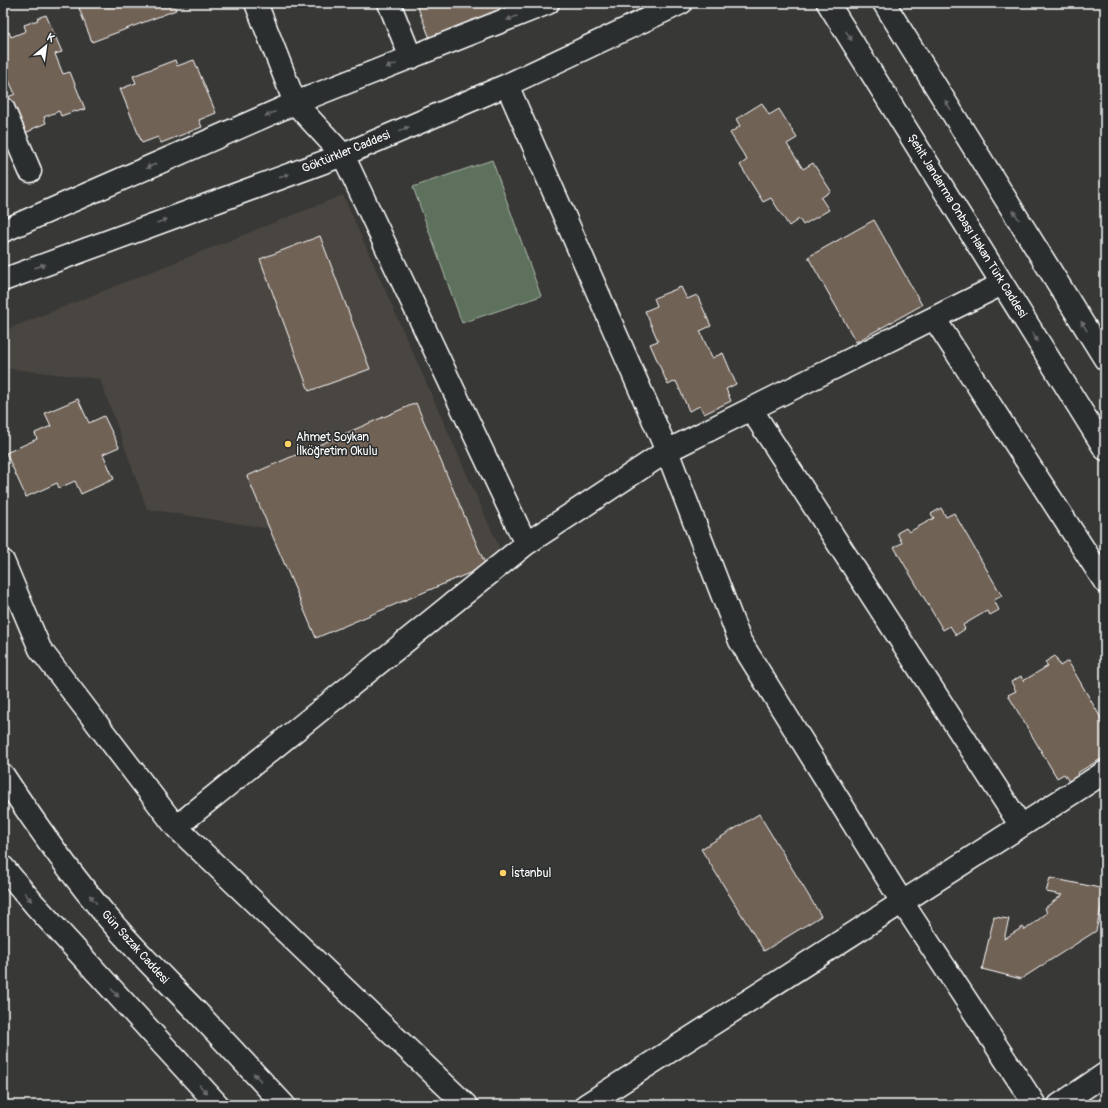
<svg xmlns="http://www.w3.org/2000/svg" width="1108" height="1108" font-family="Pangolin,sans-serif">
<rect width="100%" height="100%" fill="#383836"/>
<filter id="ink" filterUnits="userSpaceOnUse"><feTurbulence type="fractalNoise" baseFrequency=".025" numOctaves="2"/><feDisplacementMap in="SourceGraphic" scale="8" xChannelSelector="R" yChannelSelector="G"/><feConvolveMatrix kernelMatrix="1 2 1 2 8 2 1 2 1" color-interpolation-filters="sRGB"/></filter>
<g filter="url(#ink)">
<path fill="#494540" d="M343,195L508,567L147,509L100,379L3,368V331Z"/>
<path fill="#5d715b" stroke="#aeb8ad" d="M492,160L541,296L462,323L413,187Z"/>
<path fill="#716257" stroke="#fff" d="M77,3H173L176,10L92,42Z
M416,3H509L512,10L431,41Z
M46,15L62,52L55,54L63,74L70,72L85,109L76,112L75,111L61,116L59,111L44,117L46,123L32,129V130L23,134L8,97L15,94L6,74L3,75V34L9,32L11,37L26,31L24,25L38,20L37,18Z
M175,60L177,66L194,60L216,113L199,120L202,127L161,143L158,137L142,143L120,89L136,83L133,76Z
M762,103L769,115L779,109L797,138L787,144L803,169L813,163L831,191L821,198L829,210L803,225L799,219L789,226L771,198L763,202L740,165L747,160L730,133L740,126L736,119Z
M874,220L922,305L856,342L808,257Z
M320,236L370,369L309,391L260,259Z
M681,287L687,299L697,295L711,326L700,331L712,358L723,353L736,384L726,389L731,401L704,414L700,406L689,411L676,381L668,385L650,344L658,341L645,311L657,306L654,298Z
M78,399L89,423L104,416L119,447L103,454L114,479L81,494L75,481L59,488L57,483L26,497L6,453L37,439L35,433L51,426L45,413Z
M416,403L486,566L316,638L247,476Z
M941,508L946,517L954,513L1002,596L994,600L999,610L990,615L987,611L963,625L965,629L956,635L950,626L943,630L894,547L902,543L897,533L906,528L909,532L934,518L931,514Z
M1055,656L1060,666L1068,661L1105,725V763H1104L1101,759L1077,773L1079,778L1070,783L1064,774L1057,778L1008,695L1016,691L1011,682L1021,676L1023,681L1048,666L1045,662Z
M759,814L821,916L764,951L701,849Z
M1050,878L1105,889L1096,931L1021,979L982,969L994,917L1009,919L1004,939L1023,927L1025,930L1047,913L1045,908L1062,895L1046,892Z"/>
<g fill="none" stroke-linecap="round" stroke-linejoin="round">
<g stroke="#fff" stroke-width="25">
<path id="minor" d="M256,3L295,103L343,155L526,544
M389,3L411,58
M828,3L1105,449
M884,3L1105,359
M507,85L667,451L740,641L902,902L1035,1105
M3,108L30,171
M3,231L295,103L548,3
M3,280L343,155L507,85L681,3
M934,318L1105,582
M751,409L1021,826
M3,561L40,649L176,827L466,1105
M3,775C36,825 70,874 109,919C137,952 167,981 197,1012C226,1043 255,1074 284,1105
M176,827L526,544L667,451L1002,284
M3,867L35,905L218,1105
M586,1105L1105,772
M1059,1105L1105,1074"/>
</g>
<use href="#minor" stroke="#2a2d2e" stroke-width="22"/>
</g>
<defs><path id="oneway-solid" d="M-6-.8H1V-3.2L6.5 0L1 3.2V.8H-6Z"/></defs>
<g fill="#6a6c6d">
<use href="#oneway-solid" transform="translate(512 18) rotate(158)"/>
<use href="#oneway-solid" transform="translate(849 36) rotate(58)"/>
<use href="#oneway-solid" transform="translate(391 66) rotate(159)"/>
<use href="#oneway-solid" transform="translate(948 105) rotate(-122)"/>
<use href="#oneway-solid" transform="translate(270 114) rotate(156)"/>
<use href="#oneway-solid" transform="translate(404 129) rotate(-23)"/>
<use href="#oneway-solid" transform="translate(151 166) rotate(156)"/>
<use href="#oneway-solid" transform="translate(284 176) rotate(-20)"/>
<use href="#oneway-solid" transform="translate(1016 215) rotate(-122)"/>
<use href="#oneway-solid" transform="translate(162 221) rotate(-20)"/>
<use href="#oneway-solid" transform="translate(40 266) rotate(-20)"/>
<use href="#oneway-solid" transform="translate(1084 326) rotate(-122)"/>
<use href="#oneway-solid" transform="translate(1035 337) rotate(58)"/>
<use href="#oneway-solid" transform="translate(28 897) rotate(50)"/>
<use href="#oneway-solid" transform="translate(93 899) rotate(-129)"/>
<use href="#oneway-solid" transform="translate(115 993) rotate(48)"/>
<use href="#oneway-solid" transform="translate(257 1077) rotate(-133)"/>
<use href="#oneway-solid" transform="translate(203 1089) rotate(48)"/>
</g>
</g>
<g fill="#ffd166" stroke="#2a2d2e" stroke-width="1.5">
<circle cx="288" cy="444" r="4"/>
<circle cx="503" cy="873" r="4"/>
</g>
<g text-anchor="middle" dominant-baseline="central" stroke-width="3" stroke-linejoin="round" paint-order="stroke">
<g font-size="12" fill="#fff" stroke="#2a2d2e">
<text transform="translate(346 152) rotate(-22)">Göktürkler Caddesi</text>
<text transform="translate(967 226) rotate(58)">Şehit Jandarma Onbaşı Hakan Türk Caddesi</text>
<text transform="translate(135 947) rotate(48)">Gün Sazak Caddesi</text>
</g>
<g font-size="12" fill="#fff" stroke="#2a2d2e" text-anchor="start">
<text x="296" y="437">Ahmet Soykan<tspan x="296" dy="14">İlköğretim Okulu</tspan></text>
<text x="511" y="873">İstanbul</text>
</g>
</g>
<rect width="1108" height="1108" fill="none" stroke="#2a2d2e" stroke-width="16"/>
<rect x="8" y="8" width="1092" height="1092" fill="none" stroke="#fff" stroke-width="1.5" filter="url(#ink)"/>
<g transform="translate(46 46) rotate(29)" stroke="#2a2d2e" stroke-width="3" paint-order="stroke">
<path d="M0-3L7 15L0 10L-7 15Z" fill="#ffffff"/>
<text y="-6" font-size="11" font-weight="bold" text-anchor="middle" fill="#ffffff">K</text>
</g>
</svg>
